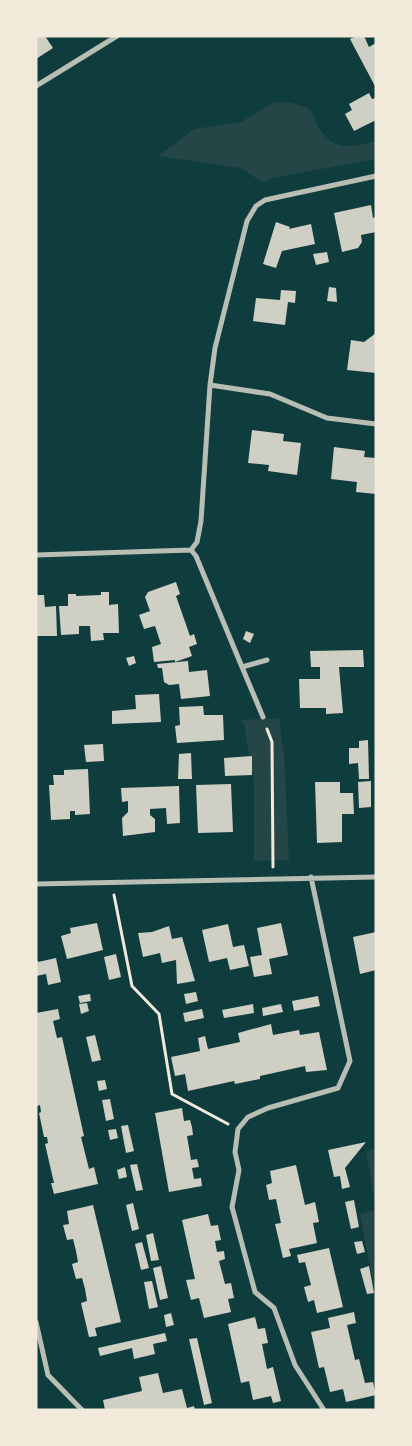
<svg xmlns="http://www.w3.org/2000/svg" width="412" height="1446" font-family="'Nunito Sans',sans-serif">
<rect width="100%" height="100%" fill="#0f3d3e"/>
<path fill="#244646" d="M275,102C286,102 304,103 312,112C314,115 315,120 316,123C333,152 348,148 376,141V159L272,178L264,183L240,168L158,156L194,129L241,122Z
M279,718L284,755L289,860L254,861V781L244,724L240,720Z
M376,1149V1209L366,1151Z
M376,1210V1298L360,1214Z"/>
<path fill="#cfcfc3" d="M36,36H45L53,48L36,59Z
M356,36H364L369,47L376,43V88L350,39Z
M369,93L372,99L376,98V120L354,131L345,114L352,110L349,104Z
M371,205L373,218L376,217V232L361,235L362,242L358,248L342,252L334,213Z
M276,222L290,227L289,229L311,224L315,244L282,251L276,268L263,264Z
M327,252L329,262L316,265L313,254Z
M329,287L336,288L337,302L327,301Z
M281,290L296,291L295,303L288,302L285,325L253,321L256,298L280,300Z
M376,333V373L347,370L351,340L364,342Z
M252,430L284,434L283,441L301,443L297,475L268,471L269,465L248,463Z
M334,447L365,451L364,457L376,458V494L356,492L357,482L331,479Z
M176,582L180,594L176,596L190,636L194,634L197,644L189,647L192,656L175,662V660L154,662L152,647L161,644L155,626L144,629L139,615L150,611L145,597L148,592Z
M101,592H109V605L118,604L119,633H103L104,640L91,641L90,626H79V634L61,635L59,606H68V594H76V596L101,595Z
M36,595H44L45,607L56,606L57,636H36Z
M246,631L254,634L250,643L243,639Z
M363,650L364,667H339L343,713L326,714V708H300L299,679H320V667H311L310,651Z
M134,656L136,663L129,666L126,658Z
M188,661L189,672L207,670L210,696L181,699L179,684L169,685L164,682L162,668H158L157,664Z
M159,694L161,722L112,724V711L136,709L135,695Z
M203,706L204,715H223L224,740L177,743L175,726L180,725L179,707Z
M368,740L369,779H359L358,763L349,764V748H359V741Z
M103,744L104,761L86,762L84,745Z
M191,753L192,779H178L179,754Z
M252,756V775L225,776L224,758Z
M88,769L90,814L75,815V811H70V819L51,820L49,785H54L53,775H64V770Z
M371,781V807L359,808L358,782Z
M315,782H340V793H353L354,814H342V842L317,843Z
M231,784L233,832L198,833L196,785Z
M179,786L180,823L167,824L166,808L150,809V815L155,819V832L123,836L122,818L128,812V801L122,802L121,788Z
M97,923L103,950L67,959L61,936L71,933L70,928Z
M281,923L288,955L269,959L272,974L254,977L250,957L262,955L257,928Z
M228,924L233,947L244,945L249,966L230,970L227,958L209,962L202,930Z
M169,926L172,939L182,937L195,981L177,984L176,960L162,963L160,953L143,957L138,933L152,932Z
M376,932V970L360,974L353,937Z
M116,954L121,977L109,980L104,957Z
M36,957L38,962L56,958L61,982L48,985L46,974L36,976Z
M196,992L198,1001L186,1004L184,994Z
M90,994L91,1001L80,1003L78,996Z
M318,996L320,1006L294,1011L292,1001Z
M87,1003L89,1011L81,1014L79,1004Z
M253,1004L254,1013L224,1018L222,1010Z
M281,1004L283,1012L263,1016L262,1008Z
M58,1009L60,1019L53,1021L57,1038L62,1037L84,1136L81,1137L89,1169L94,1167L98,1184L54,1194L51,1183H54L45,1144L48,1143L47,1137H44L39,1113L41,1112L40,1105L37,1106L36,1103V1013Z
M202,1009L204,1018L185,1022L183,1013Z
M271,1024L273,1035L299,1030L300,1035L319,1032L327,1070L306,1072L305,1066L260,1076V1079L235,1084L234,1081L188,1091L185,1074L175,1076L171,1057L200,1051L198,1038L205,1036L208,1049L240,1042L238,1033Z
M95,1035L101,1060L92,1062L86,1037Z
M105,1080L107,1089L99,1091L97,1081Z
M110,1099L114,1119L106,1121L102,1100Z
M182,1108L184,1121L190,1120L192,1127L193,1135L187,1136L191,1160L197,1159L199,1167L192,1168L194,1179L201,1178L202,1186L169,1192L155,1113Z
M128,1125L134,1151L126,1153L121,1126Z
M116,1129L118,1138L110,1140L108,1130Z
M366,1142L345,1168L350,1187L342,1189L340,1176L334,1177L328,1150Z
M137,1164L143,1190L136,1191L130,1165Z
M296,1165L305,1205L315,1202L319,1222L313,1223L317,1243L289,1249L291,1256L283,1258L275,1224L281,1223L276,1199L269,1200L266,1185L272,1183L270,1171Z
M125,1167L127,1177L119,1179L117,1170Z
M354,1200L359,1227L351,1229L345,1202Z
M133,1203L139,1229L132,1231L126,1205Z
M93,1205L121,1322L95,1328L97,1336L89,1337L81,1303L87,1301L85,1289L82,1278L76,1279L72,1264L78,1262L76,1251L73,1239L67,1240L63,1225L69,1224L67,1211Z
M208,1214L211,1226L218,1225L221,1240L215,1241L217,1252L224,1251L225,1259L219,1261L225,1284L231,1283L234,1298L228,1299L231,1312L204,1318L199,1298L191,1300L186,1280L195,1279L182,1220Z
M153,1233L159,1260L151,1261L146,1235Z
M362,1241L365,1252L357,1254L354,1242Z
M142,1242L149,1268L141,1270L135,1244Z
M329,1248L343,1307L317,1313L314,1300L308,1302L304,1287L311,1285L305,1262L299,1263L297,1255Z
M161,1266L168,1298L160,1300L153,1268Z
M369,1266L374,1293L367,1294L360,1269Z
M152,1281L158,1307L149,1309L144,1282Z
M354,1312L356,1323L347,1325L355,1360L359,1359L365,1383L373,1382L376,1395L346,1402L343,1389L330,1392L324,1367L319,1368L311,1332L330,1328L328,1318Z
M171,1313L174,1325L166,1327L164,1315Z
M255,1317L258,1329L265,1328L268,1343L262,1344L267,1369L273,1367L281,1401L273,1403L271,1396L253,1400L249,1381L241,1383L228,1324Z
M165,1333L167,1341L153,1344L155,1354L134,1359L132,1348L100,1356L98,1348Z
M197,1338L212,1403L204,1405L189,1339Z
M158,1373L163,1393L182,1389L187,1408L194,1406L195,1410H105L103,1400L142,1391L139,1377Z"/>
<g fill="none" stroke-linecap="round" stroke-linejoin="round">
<path stroke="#f1e9da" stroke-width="3" d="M267,729L272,742L273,867
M114,895L132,986L159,1014L172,1094L228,1124"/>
<path stroke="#b8beb3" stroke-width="5" d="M36,86L117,36
M210,385L270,394L327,418L376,424
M191,550L197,542L201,521L210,385L215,348L247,221L256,206L265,200L376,176
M191,550L196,556L242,667L267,660
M36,555L191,550
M242,667L263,717
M311,877L350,1061L338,1088L268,1108L248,1117L238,1129L235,1152L239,1170L232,1207L255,1292L274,1308L295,1365L324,1410
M36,884L376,877
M36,1322L48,1375L82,1410"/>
</g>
<rect width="412" height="1446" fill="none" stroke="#f1e9da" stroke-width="75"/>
</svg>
